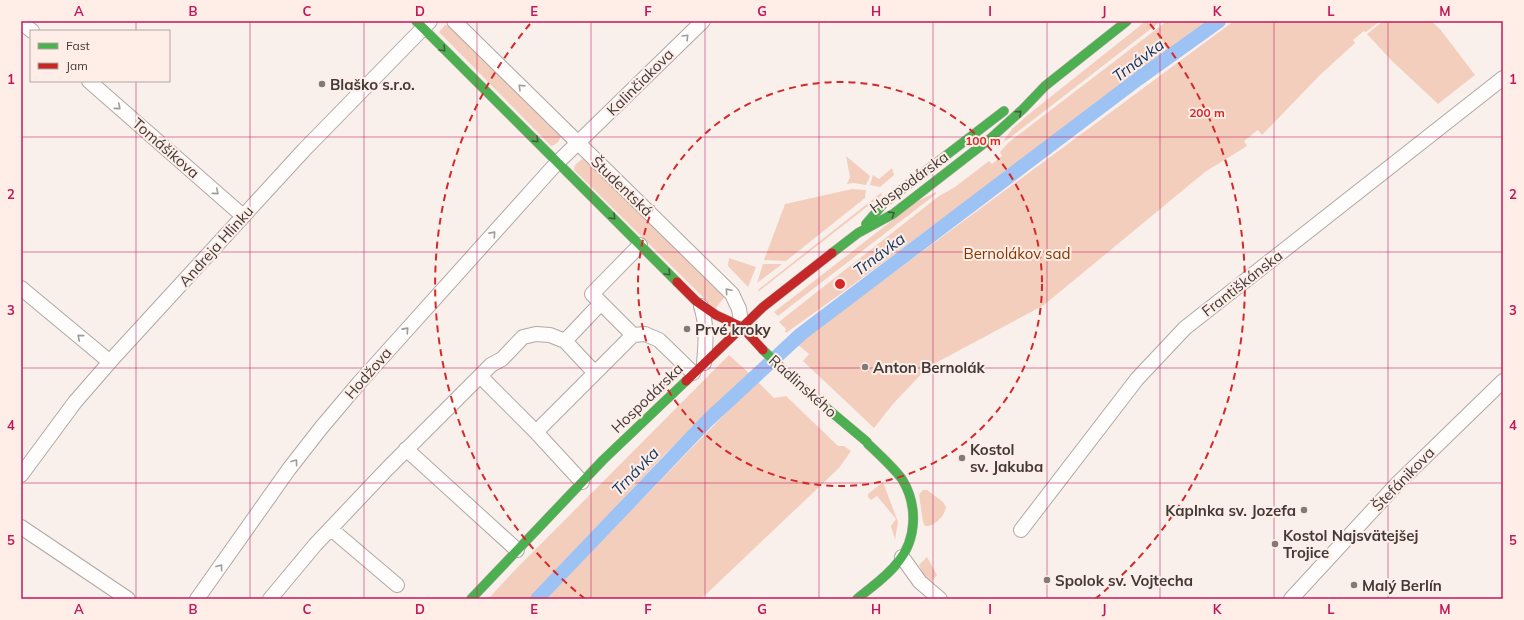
<svg xmlns="http://www.w3.org/2000/svg" width="1524" height="620" font-family="Mulish,sans-serif">
<rect width="100%" height="100%" fill="#f9f0ec"/>
<path fill="#f3cebd" d="M1146,21H1161L1007,140L1003,141L1013,128L1029,114Z
M1167,21H1210L839,295L786,333L785,331L786,329L779,322L785,317L939,196L955,187L989,161L992,164L1002,156L1000,152L1008,143Z
M1234,21H1380L1366,32L1364,31L1353,40L1355,43L1320,75L1262,135L1258,130L1244,141L1247,146L1205,172L1044,305L928,367L893,404L874,428L803,361L809,354L797,344Z
M1383,21H1431L1440,29L1475,75L1438,104L1392,61L1367,34Z
M445,25L449,26L560,133C561,140 558,144 551,146L439,32Z
M846,156L870,176L866,185L853,183L847,184L850,177Z
M582,159H586L727,294L715,309L574,170L575,165Z
M892,168L894,175L880,187L870,185L873,175L879,179Z
M852,189L866,190L865,198L786,261L764,260L785,204Z
M936,192V194L778,316L774,312L916,202Z
M881,193L882,195L758,292L759,289Z
M729,258L756,267L748,287L728,266Z
M763,264H782L757,283Z
M729,355L750,374L666,453L529,599H488L513,572Z
M757,381L774,398L786,396L838,446H844L851,451L839,468L701,599H545Z
M883,482L898,522L895,540L891,526L896,519L877,496L871,500L868,497V494Z
M923,490H927L943,502L946,507C945,516 934,527 925,526L923,522L919,495L921,492Z
M927,557L937,575L931,582L923,574L919,565Z"/>
<g fill="none" stroke-linecap="round" stroke-linejoin="round">
<path stroke="#9dc2f4" stroke-width="14" d="M537,599L708,420L801,334L1138,79L1219,21"/>
<g stroke="#afa8a6" stroke-width="16">
<path id="street" d="M454,21L732,294L739,309L742,327
M21,22L32,31
M89,81L243,216
M21,288L110,362
M701,306C707,325 706,342 704,363
M633,335L645,334L659,340L693,373
M565,341L595,373
M480,376L536,432L633,335L601,303
M536,432L582,482
M406,449L517,550
M21,475L75,402L115,356L304,150L430,21
M21,527L128,599
M331,529L397,585
M1021,530L1137,379L1185,328L1503,78
M902,557L920,582L940,599
M197,599L289,469L321,428L359,383L554,166L703,21
M270,599L315,545L387,469L491,365L502,359L523,337L536,334L550,335L565,341L601,303L592,294L640,245
M1291,599L1397,484L1503,381"/>
</g>
<g stroke="#afa8a6" stroke-width="10">
<path id="fast" d="M416,21L677,282
M866,224L884,203L1004,111
M832,253L858,233L893,214L991,138L1023,109L1045,86L1127,21
M763,350L798,384L867,442
M471,599L603,460L686,381
M857,599C871,587 887,577 898,562C917,539 918,505 902,479C892,466 880,455 868,444"/>
</g>
<g stroke="#afa8a6" stroke-width="10">
<path id="jam" d="M677,282L696,301L716,315L742,327L763,350
M686,381L763,307L832,253"/>
</g>
<use href="#street" stroke="#fefdfc" stroke-width="14"/>
<use href="#fast" stroke="#4caf50" stroke-width="9"/>
<use href="#jam" stroke="#c62828" stroke-width="9"/>
</g>
<defs><path id="oneway-chevron" d="M-2-3.5L2.5 0L-2 3.5" fill="none" stroke-width="1.6" stroke-linecap="round" stroke-linejoin="round"/></defs>
<g stroke="#9f9c9a">
<use href="#oneway-chevron" transform="translate(686 37) rotate(-45)"/>
<use href="#oneway-chevron" transform="translate(521 87) rotate(-136)"/>
<use href="#oneway-chevron" transform="translate(118 107) rotate(41)"/>
<use href="#oneway-chevron" transform="translate(216 192) rotate(41)"/>
<use href="#oneway-chevron" transform="translate(493 234) rotate(-48)"/>
<use href="#oneway-chevron" transform="translate(728 291) rotate(-131)"/>
<use href="#oneway-chevron" transform="translate(406 330) rotate(-48)"/>
<use href="#oneway-chevron" transform="translate(80 337) rotate(-140)"/>
<use href="#oneway-chevron" transform="translate(295 462) rotate(-53)"/>
<use href="#oneway-chevron" transform="translate(220 567) rotate(-54)"/>
</g>
<g stroke="#445d3f">
<use href="#oneway-chevron" transform="translate(443 49) rotate(45)"/>
<use href="#oneway-chevron" transform="translate(1019 113) rotate(-42)"/>
<use href="#oneway-chevron" transform="translate(536 140) rotate(45)"/>
<use href="#oneway-chevron" transform="translate(892 214) rotate(-32)"/>
<use href="#oneway-chevron" transform="translate(613 217) rotate(45)"/>
<use href="#oneway-chevron" transform="translate(668 273) rotate(45)"/>
</g>
<path fill="none" stroke="#c2185b" stroke-width="1" stroke-opacity="0.55" d="M136,21V31M250,21V599M364,21V599M477,21V599M591,21V599M705,21V599M819,21V599M933,21V599M1047,21V599M1160,21V599M1274,21V599M1388,21V599M136,81V599M21,137H1503M21,252H1503M21,368H1503M21,483H1503"/>
<g fill="none" stroke="#d62828" stroke-width="2" stroke-dasharray="7 5">
<circle cx="840" cy="284" r="202"/>
<path d="M585 599A405 405 0 0 1 530 24M1150 24A405 405 0 0 1 1095 599"/>
</g>
<g fill="#817a77" stroke="#feeee7" stroke-width="1.5">
<circle cx="322" cy="84" r="4"/>
<circle cx="687" cy="329" r="4"/>
<circle cx="865" cy="367" r="4"/>
<circle cx="962" cy="458" r="4"/>
<circle cx="1304" cy="510" r="4"/>
<circle cx="1275" cy="544" r="4"/>
<circle cx="1047" cy="580" r="4"/>
<circle cx="1354" cy="585" r="4"/>
</g>
<g text-anchor="middle" dominant-baseline="central" stroke-width="4" stroke-linejoin="round" paint-order="stroke">
<g font-size="15" fill="#403a38" stroke="#feeee7">
<text transform="translate(640 82) rotate(-45)">Kalinčiakova</text>
<text transform="translate(166 148) rotate(41)">Tomášikova</text>
<text transform="translate(909 182) rotate(-36)">Hospodárska</text>
<text transform="translate(622 186) rotate(44)">Študentská</text>
<text transform="translate(216 246) rotate(-48)">Andreja Hlinku</text>
<text transform="translate(1242 283) rotate(-38)">Františkánska</text>
<text transform="translate(368 373) rotate(-49)">Hodžova</text>
<text transform="translate(803 386) rotate(42)">Radlinského</text>
<text transform="translate(647 398) rotate(-44)">Hospodárska</text>
<text transform="translate(1403 479) rotate(-46)">Štefánikova</text>
</g>
<g font-size="15" font-weight="bold" fill="#403a38" stroke="#feeee7" text-anchor="start">
<text x="330" y="84">Blaško s.r.o.</text>
<text x="695" y="329">Prvé kroky</text>
<text x="873" y="367">Anton Bernolák</text>
<text x="970" y="449">Kostol<tspan x="970" dy="17">sv. Jakuba</tspan></text>
<text x="1296" y="510" text-anchor="end">Kaplnka sv. Jozefa</text>
<text x="1283" y="535">Kostol Najsvätejšej<tspan x="1283" dy="17">Trojice</tspan></text>
<text x="1055" y="580">Spolok sv. Vojtecha</text>
<text x="1362" y="585">Malý Berlín</text>
</g>
<g font-size="15" fill="#843600" stroke="#feeee7">
<text x="1017" y="253">Bernolákov sad</text>
</g>
<g font-size="16" font-style="italic" fill="#113865" stroke="#feeee7">
<text transform="translate(1138 60) rotate(-37)">Trnávka</text>
<text transform="translate(879 254) rotate(-37)">Trnávka</text>
<text transform="translate(635 471) rotate(-46)">Trnávka</text>
</g>
</g>
<circle cx="840" cy="284" r="6" fill="#d62828" stroke="#feeee7" stroke-width="2"/>
<g font-size="12" text-anchor="middle" font-weight="bold" fill="#d62828" stroke="#feeee7" stroke-width="4" stroke-linejoin="round" paint-order="stroke">
<text x="1207" y="117">200 m</text>
<text x="983" y="145">100 m</text>
</g>
<rect width="1524" height="620" fill="none" stroke="#feeee7" stroke-width="44"/>
<rect x="30" y="30" width="140" height="52" fill="#feeee7" stroke="#b2a6a1"/>
<rect x="38" y="43" width="20" height="6" fill="#4caf50" stroke="#b2a6a1"/>
<text x="66" y="50" font-size="12" fill="#403a38">Fast</text>
<rect x="38" y="63" width="20" height="6" fill="#c62828" stroke="#b2a6a1"/>
<text x="66" y="70" font-size="12" fill="#403a38">Jam</text>
<rect x="22" y="22" width="1480" height="576" fill="none" stroke="#c2185b" stroke-width="1.5"/>
<g font-size="13" text-anchor="middle" font-weight="bold" fill="#c2185b">
<text x="79" y="16">A</text>
<text x="193" y="16">B</text>
<text x="307" y="16">C</text>
<text x="420" y="16">D</text>
<text x="534" y="16">E</text>
<text x="648" y="16">F</text>
<text x="762" y="16">G</text>
<text x="876" y="16">H</text>
<text x="990" y="16">I</text>
<text x="1104" y="16">J</text>
<text x="1217" y="16">K</text>
<text x="1331" y="16">L</text>
<text x="1445" y="16">M</text>
<text x="11" y="84">1</text>
<text x="1513" y="84">1</text>
<text x="11" y="199">2</text>
<text x="1513" y="199">2</text>
<text x="11" y="315">3</text>
<text x="1513" y="315">3</text>
<text x="11" y="430">4</text>
<text x="1513" y="430">4</text>
<text x="11" y="545">5</text>
<text x="1513" y="545">5</text>
<text x="79" y="614">A</text>
<text x="193" y="614">B</text>
<text x="307" y="614">C</text>
<text x="420" y="614">D</text>
<text x="534" y="614">E</text>
<text x="648" y="614">F</text>
<text x="762" y="614">G</text>
<text x="876" y="614">H</text>
<text x="990" y="614">I</text>
<text x="1104" y="614">J</text>
<text x="1217" y="614">K</text>
<text x="1331" y="614">L</text>
<text x="1445" y="614">M</text>
</g>
</svg>
